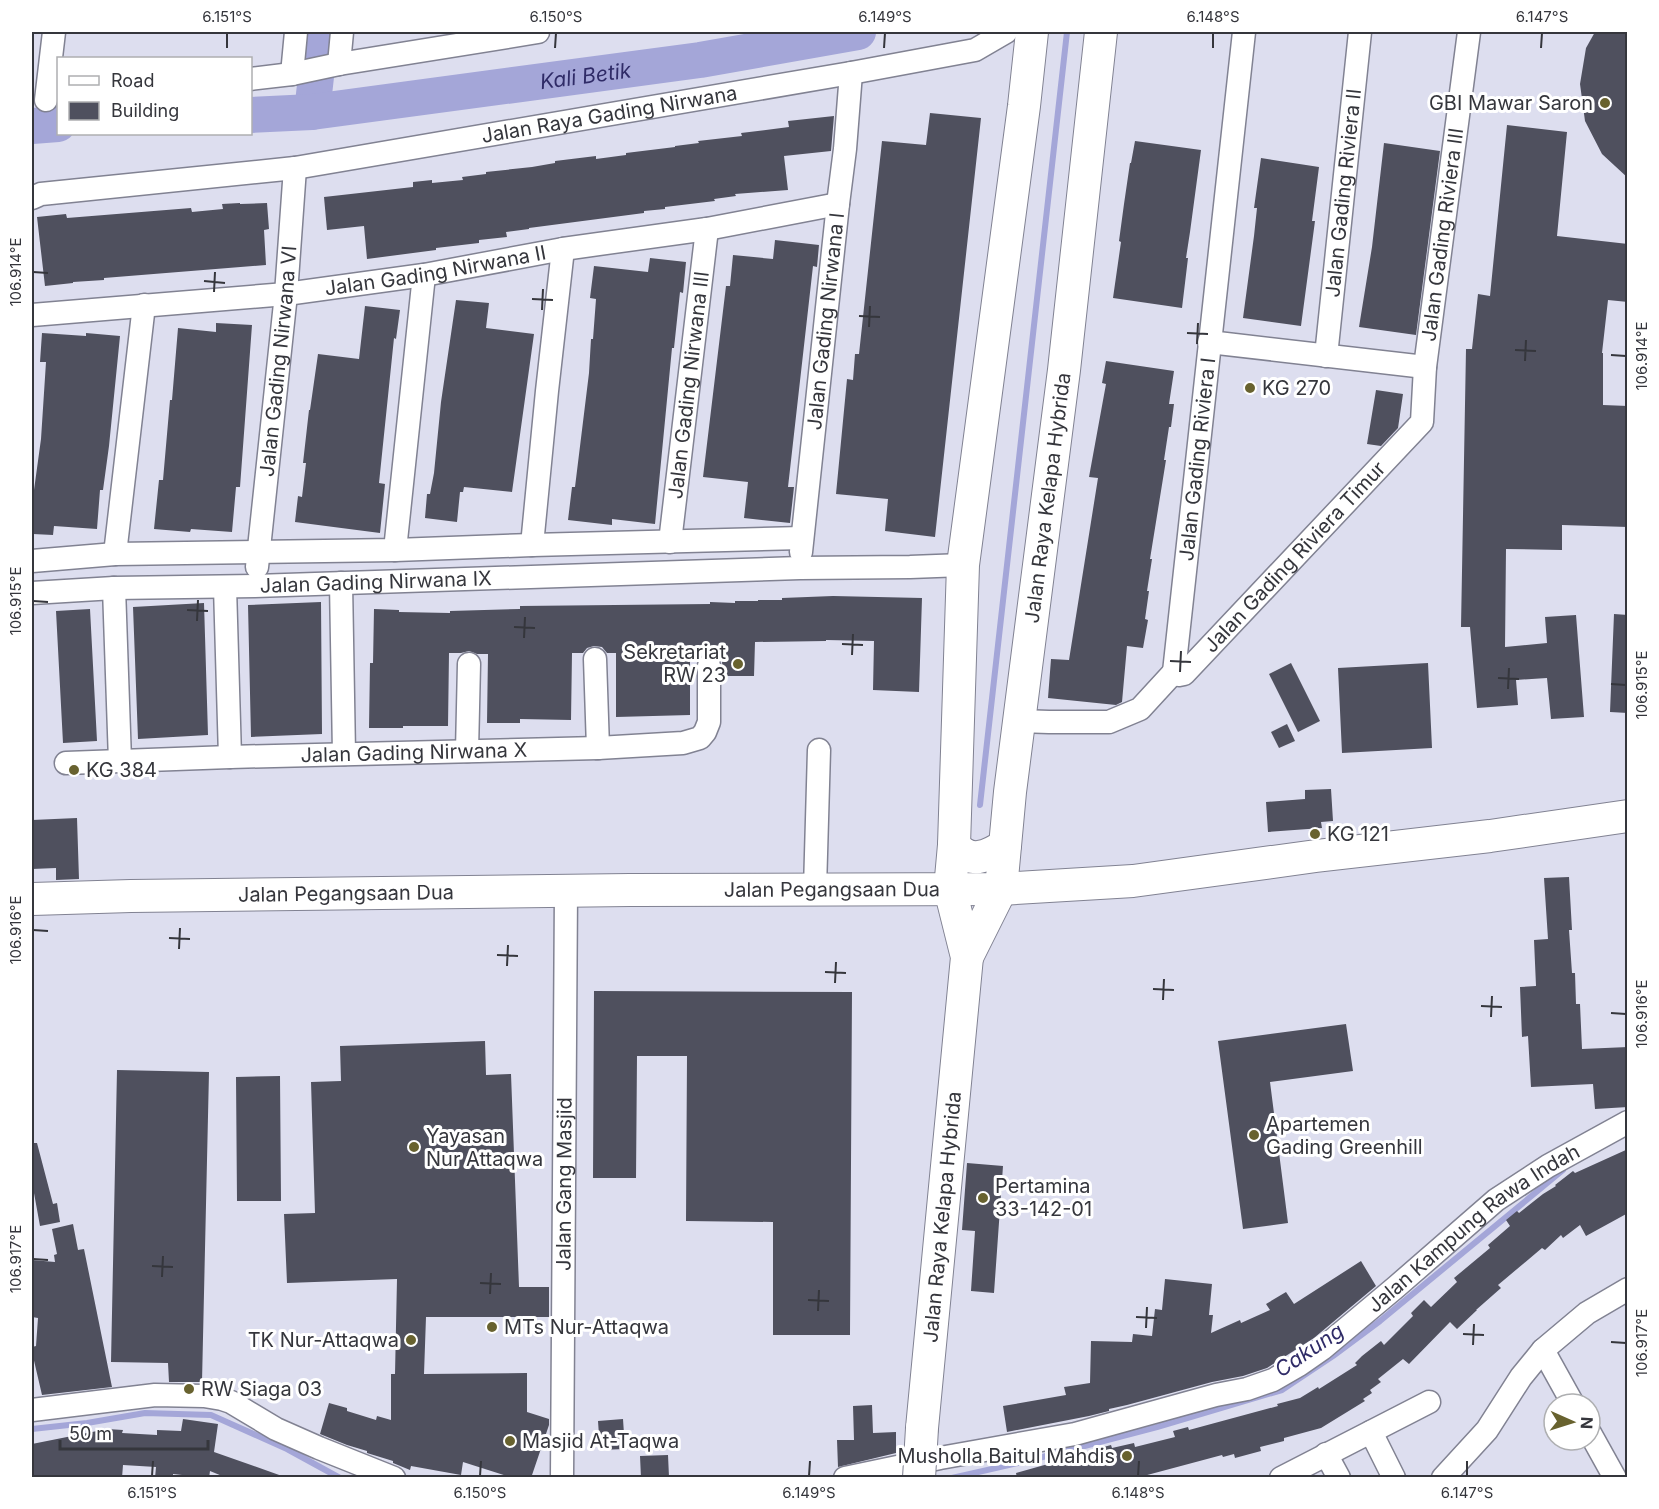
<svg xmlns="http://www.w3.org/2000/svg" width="1659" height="1509" font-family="Inter,sans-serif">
<rect width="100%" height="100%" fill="#dddeef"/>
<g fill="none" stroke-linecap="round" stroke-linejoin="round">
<path stroke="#a4a6d8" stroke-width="6" d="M980,805L1067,32
M32,1429L87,1423L145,1413L211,1415L287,1449L340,1478
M952,1478L1031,1460L1157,1427L1282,1390L1333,1356L1380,1321L1563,1170"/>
<g stroke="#a4a6d8" stroke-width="36">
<path d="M312,112L321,32"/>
<path id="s1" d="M250,115L312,112L700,60L858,32"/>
<path d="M32,126L58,124"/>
</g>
</g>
<path fill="#4f505e" d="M1595,32H1628V178L1602,154L1585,121L1580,84L1586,48Z
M930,113L981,118L935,537L885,531L888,499L836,494L847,379L853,380L855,354H859L882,141L926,145Z
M834,116L831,151L784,156L788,190L735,194L736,196L714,199L715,201L665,207V209L644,211V213L529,228V229L506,232L507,237L479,240V243L436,248V250L367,259L364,226L327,230L324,197L413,187V182L432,180V183L463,180L462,177L486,174V172L532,167L555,163V161L596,156V159L626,155V153L675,147V146L699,143L698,141L742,136L741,133L789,127L788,121Z
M1507,125L1567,132L1557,236L1628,244V302L1608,300L1602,353H1603V405L1628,406V527L1562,525V550L1506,549L1505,647L1547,643L1545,617L1576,615L1584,717L1551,719L1547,678L1516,680L1518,705L1477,708L1470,627H1461L1466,349H1472L1478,294L1490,296Z
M1135,141L1201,150L1190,232L1186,258H1188L1182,308L1113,298L1121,242L1119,241L1124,204L1130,163H1131Z
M1384,143L1440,151L1416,335L1359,327L1372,247Z
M1261,158L1319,167L1312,221H1315L1301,326L1243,318L1254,236L1257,208H1254Z
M240,203V204L267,203L269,229L264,230L266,265L104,278V280L73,282V283L45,286L37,217L66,214L67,218L191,208L192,212L223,209L222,204Z
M775,240L819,245L817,267L813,266L788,487H794L790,523L744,518L748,482L703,477L726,286H730L733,255L773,259Z
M650,258L686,262L683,293L680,292L674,348H672L655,524L612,519V525L568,520L572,487H575L589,373L591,339H593L596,299L590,298L594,266L648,272Z
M456,300L489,303L486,328L534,334L512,492L464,487L463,492H460L457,522L425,518L427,494H430L434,473L441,402Z
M365,306L400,310L396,339L394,338L379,483L385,484L380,533L295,522L298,496L302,497L306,463H303L309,410H310L318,354L359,359Z
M216,323L252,325L240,487H236L232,532L191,529L190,532L154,529L159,480H163L170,400H172L178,328L216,332Z
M42,333L86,336V333L120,336L109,446L103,490H100L97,529L54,526L53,535L33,534L34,490L41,439L46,362H40Z
M1106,361L1174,371L1169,404H1174L1171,427H1169L1164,460H1166L1150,559H1152L1147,591H1149L1145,619L1148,620L1143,648L1127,646L1122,702L1116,705L1048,698L1051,659L1069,660L1098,478L1089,477L1106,384L1102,383Z
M1376,390L1403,394L1398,428L1381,446L1367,444Z
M833,596L922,598L919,692L873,690L874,641L826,640V641L755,642L754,676H723L721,647L690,646V715L616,717V653H607L602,647L594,646L587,648L583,653H572L571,720L520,719V723H487L488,654H477L469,651L461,653H449L448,726H403V728H369L370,663H373L374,609L399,610V612L450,613V611L520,609V606L710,604V602L735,603V601H758V600H782V598Z
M321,602L322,734L251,737L248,605Z
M204,603L208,735L138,739L133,607Z
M90,609L97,741L63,743L56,611Z
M1614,614L1628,615V713L1610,712Z
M1291,663L1320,721L1298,732L1269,674Z
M1428,663L1432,748L1342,753L1338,668Z
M1287,724L1295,741L1279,748L1271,732Z
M1331,789L1333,821L1321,822L1322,828L1268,832L1266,802L1305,799V790Z
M77,818L79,879L56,880V868L32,869V820Z
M1569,877L1572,930H1569L1572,973H1575L1576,1004H1580L1582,1049L1628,1047V1107L1595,1109L1593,1084L1531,1087L1528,1036L1522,1037L1520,987L1536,986L1534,940L1548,939L1544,878Z
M594,991L852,992L850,1335H773V1222L686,1221L687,1056H637L636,1178H593Z
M1346,1024L1353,1071L1270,1082L1288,1223L1243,1229L1218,1041Z
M485,1041L486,1075L511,1074L519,1287H549V1317H426L424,1374L527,1373V1412L549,1419V1425L531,1478H513L463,1462L461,1475L411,1466L410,1470L393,1463V1461L367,1453V1451L347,1445L320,1434L329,1403L347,1408V1411L376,1420L377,1416L391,1420V1374H395L397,1279L287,1283L284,1214L315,1213L311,1082L341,1081L340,1046Z
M117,1070L209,1072L202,1382H169L168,1363L111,1362Z
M280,1076L281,1201H237L236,1077Z
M32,1143H37L53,1204L57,1203L60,1222L40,1226L32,1182Z
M1628,1149V1213L1586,1236L1580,1225L1563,1238L1561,1235L1545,1250L1542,1248L1498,1285L1501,1288L1476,1310H1477L1457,1329L1450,1322L1409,1364L1403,1359L1378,1379L1381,1382L1370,1390L1372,1393L1363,1399L1365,1401L1321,1428L1284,1438V1441L1260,1447L1261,1451L1235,1458L1234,1454L1223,1457L1222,1455L1136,1478H1017L1016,1473L1048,1464L1047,1460L1069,1454L1070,1456L1111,1445L1112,1448L1134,1443L1135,1447L1175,1437L1173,1431L1188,1427L1189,1430L1278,1406L1277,1404L1300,1398L1318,1387L1319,1389L1357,1365L1355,1363L1362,1356L1381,1341L1384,1345L1413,1316L1411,1313L1424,1300L1431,1307L1457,1282L1454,1278L1490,1248L1488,1245L1510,1226L1506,1220L1517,1211L1519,1213L1543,1194L1556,1186L1555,1185L1573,1171L1575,1173Z
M967,1163L1003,1166L994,1293L971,1291L975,1231L962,1230Z
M73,1224L78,1250L84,1249L112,1387L42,1395L32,1352V1347L36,1346L38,1318L32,1317V1260L55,1262L54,1255L57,1254L52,1229Z
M1361,1261L1376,1286L1314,1338L1267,1368L1243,1376L1212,1382L1127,1405L1109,1409V1411L1089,1416L1007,1432L1003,1406L1066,1395L1064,1387L1090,1383L1091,1341L1132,1342L1133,1334L1152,1336L1155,1309L1162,1310L1165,1279L1212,1284L1209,1315H1213L1211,1333L1240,1320L1241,1323L1270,1310L1266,1304L1286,1292L1294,1304Z
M872,1405L873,1433L896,1432V1453L838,1467L837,1440H854L853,1406Z
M183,1419L218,1424L214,1452L282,1476L281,1478H227L210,1471L209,1478L173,1474V1478H155L156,1467L123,1465L122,1478H32V1444L107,1429L123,1430L122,1433L157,1435V1430L181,1431Z
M623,1419L625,1449L600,1450L598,1421Z
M668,1455L669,1477L641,1478L640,1456Z"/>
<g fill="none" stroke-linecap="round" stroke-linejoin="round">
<g stroke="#818292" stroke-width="25">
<g id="street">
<path d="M339,64L342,32"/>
<path d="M292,74L296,32"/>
<path d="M250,79L292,74L339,64L538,32"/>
<path d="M46,100L54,32"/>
<path id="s2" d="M32,198L41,194L295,168L851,73L975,50L1006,32"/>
<path d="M144,305L115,554L395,550L532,545L802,538"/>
<path id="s3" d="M32,315L286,294L424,275L563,249L707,229L838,204"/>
<path d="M1209,342L1425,367"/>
<path id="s4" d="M1326,356L1360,32"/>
<path id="s5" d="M670,542L707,229"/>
<path d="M532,545L547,391L563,249"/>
<path d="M395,550L424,275"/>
<path id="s6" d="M801,552L838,204L845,149L851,73"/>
<path d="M32,561L115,554"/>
<path id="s7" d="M257,567L286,294L295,168"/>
<path d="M341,583L344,754"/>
<path d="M225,587L230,757"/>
<path d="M114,588L120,761"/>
<path id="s8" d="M32,593L114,588L255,586L800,568L910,567L963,565"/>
<path d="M595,659L598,748"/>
<path id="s9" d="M1174,672L1179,675L1184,674L1422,422L1425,367L1469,32"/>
<path id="s10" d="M1174,672L1244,32"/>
<path d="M1019,721L1049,722H1109L1140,709L1174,672"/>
<path d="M467,751L469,664"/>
<path id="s11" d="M66,763L230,757L598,748L683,743L700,738L705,732L709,722V666"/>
<path d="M815,889L819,750"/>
<path d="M1543,1350L1573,1404"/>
<path d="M32,1410L155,1395L204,1396L222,1399L231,1402L276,1429L319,1448L394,1478"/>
<path d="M1371,1432L1394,1478"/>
<path d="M1590,1433L1615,1478"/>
<path d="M1326,1454L1339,1478"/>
<path id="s12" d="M562,1478L566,891"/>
<path id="s13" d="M845,1478L940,1458L1075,1434L1216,1395L1247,1389L1273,1380L1299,1365L1322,1349L1396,1287L1496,1200L1548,1166L1628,1122"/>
<path d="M1281,1478L1429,1402"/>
<path d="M1443,1478L1487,1430L1521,1377L1543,1350L1587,1313L1628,1289"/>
</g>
</g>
<g stroke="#818292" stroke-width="34">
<g id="secondary">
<path d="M954,845C969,865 988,857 1005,845"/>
<path id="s14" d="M32,899L131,896L630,890L1001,889L1133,881L1316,856L1490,836L1628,816"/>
<path id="s15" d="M967,957L1001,889L1010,792L1064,370L1101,32"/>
<path id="s16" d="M922,1428L967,957L950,889L954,845L963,565L1024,106L1032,32"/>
</g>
</g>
<use href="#street" stroke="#fff" stroke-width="22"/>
<use href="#secondary" stroke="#fff" stroke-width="32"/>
<g stroke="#818292" stroke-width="34" stroke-linecap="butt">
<path id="secondary-bridge" d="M919,1478L922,1428"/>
</g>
<use href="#secondary-bridge" stroke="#fff" stroke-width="32"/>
</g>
<path fill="none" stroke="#35363c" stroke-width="2" d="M227,48V33M555,48L556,33M884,48L885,33M1213,48V33M1541,48L1542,33M33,272L48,273M204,281L225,283M214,292L215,272M532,299L553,300M542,310L543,289M859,316L880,317M869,327L870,306M1187,333L1208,334M1197,344L1198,323M1515,350L1536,351M1611,355L1626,356M1525,361L1526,340M33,601L48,602M187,610L208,611M197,621L198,600M514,627L535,628M524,638L525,617M842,644L863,645M852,655L853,634M1170,661L1191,662M1180,672L1181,651M1498,678L1519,679M1611,684L1626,685M1508,689L1509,668M33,930L48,931M169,938L190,939M179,949L180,928M497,955L518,956M507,966L508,945M825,972L846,973M835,983L836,962M1153,989L1174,990M1163,1000L1164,979M1481,1006L1502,1007M1611,1013L1626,1014M1491,1017L1492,996M33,1259L48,1260M152,1266L173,1267M162,1277L163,1256M480,1283L501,1284M490,1294L491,1273M808,1300L829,1301M818,1311L819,1290M1136,1317L1157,1318M1146,1328L1147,1307M1463,1334L1484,1335M1611,1342L1626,1343M1473,1345L1474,1324M152,1476L153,1461M480,1476L481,1461M809,1476L810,1461M1138,1476L1139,1461M1467,1476V1461"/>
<g fill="#68622f" stroke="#fff" stroke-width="2">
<circle cx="1605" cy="103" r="6"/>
<circle cx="1250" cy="388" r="6"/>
<circle cx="738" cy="664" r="6"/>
<circle cx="74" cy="770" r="6"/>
<circle cx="1315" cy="834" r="6"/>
<circle cx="1254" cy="1135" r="6"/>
<circle cx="414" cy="1147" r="6"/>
<circle cx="983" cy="1198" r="6"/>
<circle cx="492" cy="1327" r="6"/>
<circle cx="411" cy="1340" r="6"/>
<circle cx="189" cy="1389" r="6"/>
<circle cx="510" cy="1441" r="6"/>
<circle cx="1127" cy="1456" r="6"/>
</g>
<g text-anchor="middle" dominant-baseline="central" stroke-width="6" stroke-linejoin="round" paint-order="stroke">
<g font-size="20" fill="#35363c" stroke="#fff" text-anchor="start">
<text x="1593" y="103" text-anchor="end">GBI Mawar Saron</text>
<text x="1262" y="388">KG 270</text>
<text x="726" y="652" text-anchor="end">Sekretariat<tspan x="726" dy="23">RW 23</tspan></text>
<text x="86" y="770">KG 384</text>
<text x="1327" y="834">KG 121</text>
<text x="1266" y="1124">Apartemen<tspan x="1266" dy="23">Gading Greenhill</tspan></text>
<text x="426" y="1136">Yayasan<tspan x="426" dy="23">Nur Attaqwa</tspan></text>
<text x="995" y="1186">Pertamina<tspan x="995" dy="23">33-142-01</tspan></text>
<text x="504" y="1327">MTs Nur-Attaqwa</text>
<text x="399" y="1340" text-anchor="end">TK Nur-Attaqwa</text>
<text x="201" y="1389">RW Siaga 03</text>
<text x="522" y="1441">Masjid At-Taqwa</text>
<text x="1115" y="1456" text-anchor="end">Musholla Baitul Mahdis</text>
</g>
<g font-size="20" fill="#35363c" stroke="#fff">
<text stroke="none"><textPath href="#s2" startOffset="584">Jalan Raya Gading Nirwana</textPath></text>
<text stroke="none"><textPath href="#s4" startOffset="164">Jalan Gading Riviera II</textPath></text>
<text stroke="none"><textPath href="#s9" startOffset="546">Jalan Gading Riviera III</textPath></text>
<text stroke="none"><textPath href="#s3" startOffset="406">Jalan Gading Nirwana II</textPath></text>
<text stroke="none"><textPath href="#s6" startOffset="232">Jalan Gading Nirwana I</textPath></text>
<text stroke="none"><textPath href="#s7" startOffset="207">Jalan Gading Nirwana VI</textPath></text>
<text stroke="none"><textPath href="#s5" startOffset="158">Jalan Gading Nirwana III</textPath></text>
<text stroke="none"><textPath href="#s10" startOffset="214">Jalan Gading Riviera I</textPath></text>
<text stroke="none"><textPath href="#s15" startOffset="470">Jalan Raya Kelapa Hybrida</textPath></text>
<text stroke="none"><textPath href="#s9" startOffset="172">Jalan Gading Riviera Timur</textPath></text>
<text stroke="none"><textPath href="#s8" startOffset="344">Jalan Gading Nirwana IX</textPath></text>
<text stroke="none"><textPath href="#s11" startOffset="348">Jalan Gading Nirwana X</textPath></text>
<text stroke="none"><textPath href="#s14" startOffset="800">Jalan Pegangsaan Dua</textPath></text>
<text stroke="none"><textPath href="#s14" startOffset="314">Jalan Pegangsaan Dua</textPath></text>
<text stroke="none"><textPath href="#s12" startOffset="294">Jalan Gang Masjid</textPath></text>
<text stroke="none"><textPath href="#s16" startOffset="212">Jalan Raya Kelapa Hybrida</textPath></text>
<text stroke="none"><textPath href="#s13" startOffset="692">Jalan Kampung Rawa Indah</textPath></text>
</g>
<g font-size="21" font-style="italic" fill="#2f2b67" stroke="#fff">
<text stroke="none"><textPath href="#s1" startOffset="338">Kali Betik</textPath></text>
<text transform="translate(1309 1350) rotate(-34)">Cakung</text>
</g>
</g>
<rect width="1659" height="1509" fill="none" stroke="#ffffff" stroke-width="66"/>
<rect x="57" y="57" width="195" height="78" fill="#ffffff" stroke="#aeafb1" stroke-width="1.5"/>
<rect x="69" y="76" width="30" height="9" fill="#ffffff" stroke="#aeafb1" stroke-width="1.5"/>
<text x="111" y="87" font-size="18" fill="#35363c">Road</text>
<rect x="69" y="102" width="30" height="18" fill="#4f505e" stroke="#aeafb1" stroke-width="1.5"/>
<text x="111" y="117" font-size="18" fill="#35363c">Building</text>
<g transform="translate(1572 1422) rotate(93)"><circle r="28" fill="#ffffff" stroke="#aeafb1" stroke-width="1.5"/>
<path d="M0-4.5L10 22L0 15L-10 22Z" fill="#68622f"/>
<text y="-9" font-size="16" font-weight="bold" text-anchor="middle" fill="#35363c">N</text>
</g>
<path d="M60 1440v9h148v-9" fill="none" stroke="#35363c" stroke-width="3"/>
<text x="69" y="1440" font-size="18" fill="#35363c" stroke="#ffffff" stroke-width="4.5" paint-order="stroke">50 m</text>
<rect x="33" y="33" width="1593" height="1443" fill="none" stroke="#35363c" stroke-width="2"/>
<g font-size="15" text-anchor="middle" fill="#35363c">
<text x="227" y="22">6.151°S</text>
<text x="556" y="22">6.150°S</text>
<text x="885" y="22">6.149°S</text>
<text x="1213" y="22">6.148°S</text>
<text x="1542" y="22">6.147°S</text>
<text transform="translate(16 272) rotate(-90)" y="5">106.914°E</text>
<text transform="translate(1642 356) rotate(-90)" y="5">106.914°E</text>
<text transform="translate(16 601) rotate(-90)" y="5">106.915°E</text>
<text transform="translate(1642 685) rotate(-90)" y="5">106.915°E</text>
<text transform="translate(16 930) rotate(-90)" y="5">106.916°E</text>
<text transform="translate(1642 1014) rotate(-90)" y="5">106.916°E</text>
<text transform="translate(16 1259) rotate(-90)" y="5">106.917°E</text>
<text transform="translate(1642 1343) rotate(-90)" y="5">106.917°E</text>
<text x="152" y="1498">6.151°S</text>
<text x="480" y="1498">6.150°S</text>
<text x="809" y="1498">6.149°S</text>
<text x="1138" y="1498">6.148°S</text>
<text x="1467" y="1498">6.147°S</text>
</g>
</svg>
